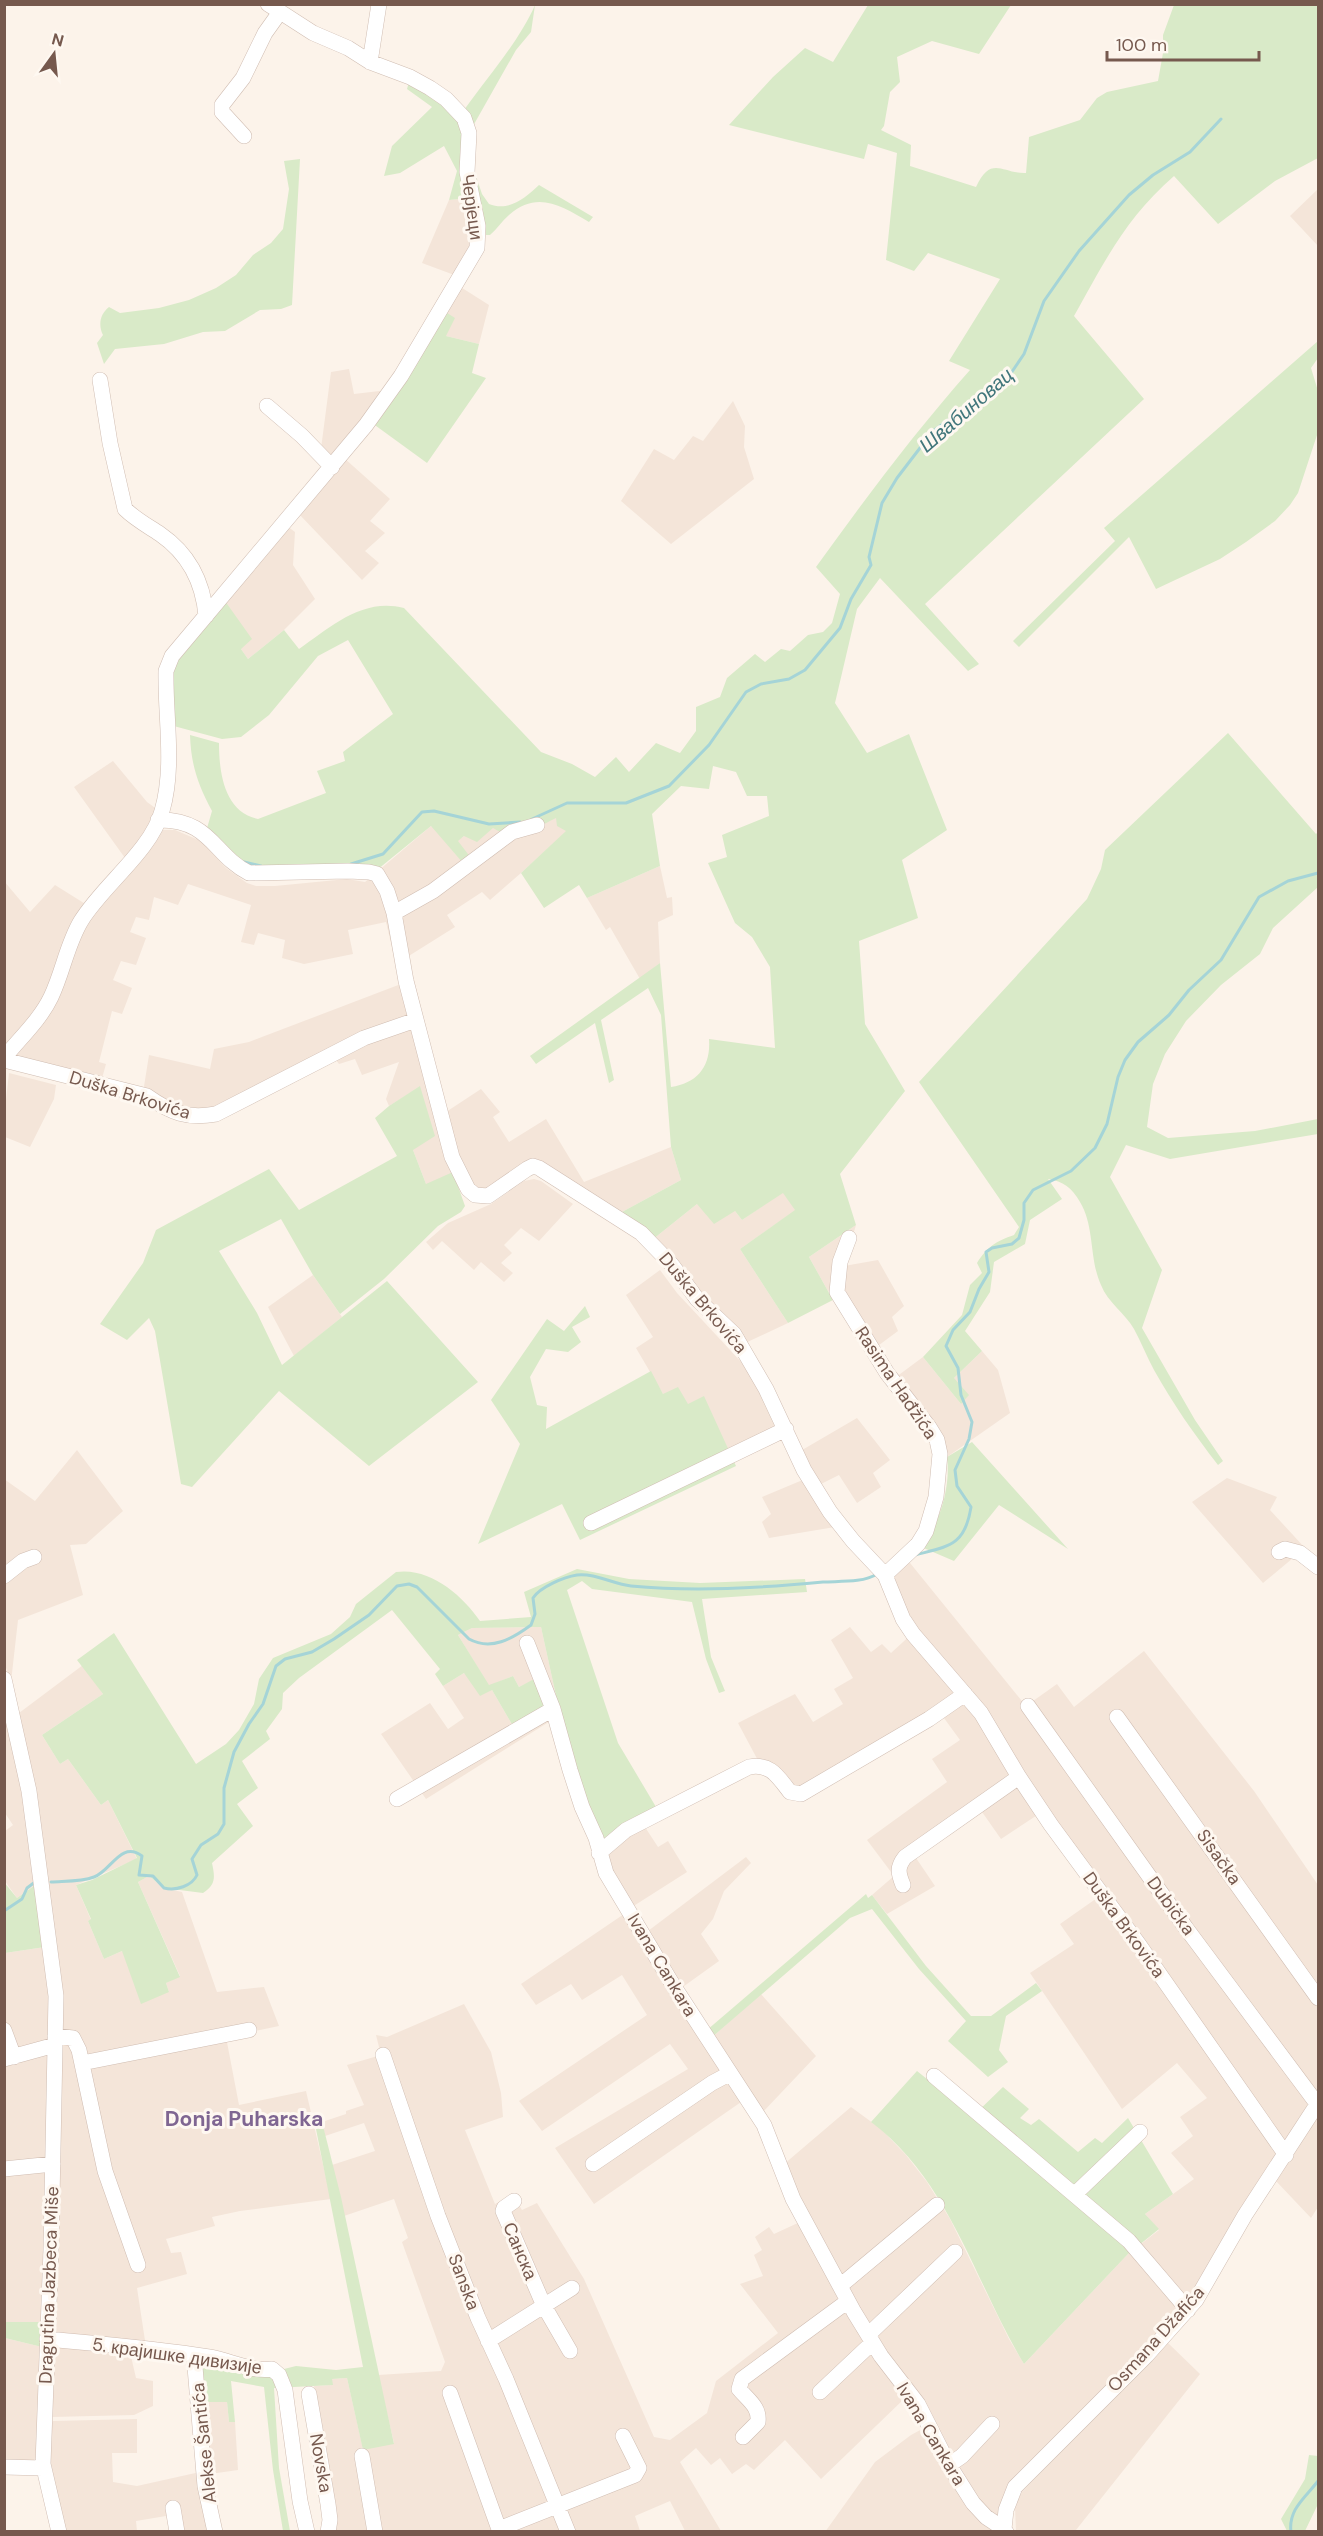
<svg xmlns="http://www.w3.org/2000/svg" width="1323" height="2536" font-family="'DM Sans',sans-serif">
<rect width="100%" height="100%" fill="#fcf3ea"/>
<path fill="#f4e5d9" d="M1318,189V246L1290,216Z
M469,198L475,241L457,276L422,263L449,200Z
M459,286L489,305L479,344L446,336L444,311Z
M349,369L354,394L388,390L336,457L319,464L331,372Z
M733,401L745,426L744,447L754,479L671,544L621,501L654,449L674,460L693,436L703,441Z
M344,458L390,499L370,521L385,533L365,551L379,563L362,580L298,513Z
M287,526L295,532L293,565L315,599L284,630L248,659L241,649L225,601Z
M113,761L147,802L158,810L145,836L125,858L74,787Z
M556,817L567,831L521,873L490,900L482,892L447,915L455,927L396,964L386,922L348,930L353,954L304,964L282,958L285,940L258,933L254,945L241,942L251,905L188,884L178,905L154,897L149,920L136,917L130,932L146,938L136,965L121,961L113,980L132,988L122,1014L112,1011L99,1062L106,1064L99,1089L8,1061L84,924L157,833L163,830H175L201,841L226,868L247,883L256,886H275L347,879L365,882L431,826L457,841L464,836L493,828L528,832Z
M660,866L667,898L672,897L673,915L658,922L660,963L640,979L610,927L606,930L587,898Z
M4,881L30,912L55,885L87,905L46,996L4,1050Z
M414,979L446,1112L481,1089L500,1112L493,1117L509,1142L546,1119L584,1182L671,1147L681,1180L609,1219L535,1173L527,1174L489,1199L467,1188L426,1184L413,1150L420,1087L389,1106L386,1099L399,1062L362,1075L355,1059L339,1064L330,1052L202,1112L142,1099L149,1055L210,1069L214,1049L249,1042Z
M9,1073L56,1085L54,1099L30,1147L5,1137V1108Z
M534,1179L541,1181L573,1204L539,1241L521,1228L504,1245L512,1253L501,1263L513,1273L504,1282L481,1262L474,1270L442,1241L433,1250L426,1242L448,1223L491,1204L524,1181Z
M783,1192L796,1210L740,1249L788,1323L741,1345L647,1244L697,1204L735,1211L742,1220Z
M856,1225L844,1266L878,1260L904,1306L892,1317L898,1331L871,1351L833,1300L809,1257Z
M660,1270L677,1293L744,1365L784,1436L734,1462L688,1404L663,1394L636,1348L653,1337L626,1295Z
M313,1275L342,1317L294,1356L268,1307Z
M982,1351L998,1370L1010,1413L947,1457L939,1441L892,1380L923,1357L961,1404L954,1378Z
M857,1418L890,1460L873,1473L881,1487L857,1503L839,1475L817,1486L835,1527L769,1538L762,1522L771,1514L762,1497L805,1479L797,1453Z
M77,1450L123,1511L86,1544L70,1545L83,1595L18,1620L11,1682L4,1662V1479L35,1501Z
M1227,1478L1277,1497L1270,1510L1305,1548L1263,1583L1192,1502Z
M906,1558L1026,1706L1057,1684L1074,1707L1144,1651L1254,1791L1318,1885V2207L1311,2218L1275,2180L1293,2152L1045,1810L1001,1839L980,1809L914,1855L935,1886L887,1914L872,1895L894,1876L867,1840L947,1782L932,1759L960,1740L941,1714L803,1795L762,1768L738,1723L795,1694L813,1722L843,1704L834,1689L853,1678L831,1640L850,1627L871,1652L882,1644L891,1653L915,1631L891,1575Z
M541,1627L562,1723L552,1720L426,1799L381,1734L430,1703L448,1729L464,1718L443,1686L464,1673L492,1690L517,1733L536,1679L519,1687L513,1676L489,1686L458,1635L472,1628Z
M83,1665L103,1694L42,1735L60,1764L68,1759L101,1805L108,1800L137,1859L76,1885L91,1920L88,1921L104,1959L122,1951L169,1992L166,1983L180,1976L138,1882L149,1876L164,1888L182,1892L217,1992L264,1987L279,2026L226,2037L239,2105L306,2091L331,2199L240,2211L212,2217L215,2226L166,2239L171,2253L181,2252L187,2274L137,2288L146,2347L54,2337L60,2087L19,1713Z
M4,1697L38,1883L17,1898L5,1881V1831L13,1825L5,1813Z
M643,1824L658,1847L668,1841L687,1872L632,1907L604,1853Z
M746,1857L751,1863L724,1891L713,1919L701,1934L719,1961L680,1989L648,1931Z
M1097,1898L1280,2151L1196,2290L998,2513L996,2523L986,2515L881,2354L783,2165L851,2107L881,2129L906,2155L927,2182L950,2219L1009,2339L1024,2364L1128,2254L1159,2230L1145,2214L1194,2179L1171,2153L1193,2136L1180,2117L1207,2098L1177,2063L1122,2109L1030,1973L1074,1944L1060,1924Z
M627,1912L744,2100L594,2204L555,2148L688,2069L670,2044L542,2131L519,2101L647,2015L622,1975L582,2000L571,1984L536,2005L521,1984Z
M45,1947L51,2038L5,2056V1953Z
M761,1994L816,2056L761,2114L711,2038Z
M464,2004L491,2052L501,2093L503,2117L465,2130L495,2204L513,2195L522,2210L537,2203L584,2279L654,2437L670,2440L707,2413L716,2381L778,2333L740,2284L763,2276L754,2255L762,2250L755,2237L769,2227L774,2234L800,2222L905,2398L821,2479L785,2440L754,2470L746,2464L732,2474L720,2458L711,2465L696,2448L680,2462L721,2531H685L670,2501L635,2516L640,2531H571L559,2501L498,2531L333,2532L332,2510L314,2386L332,2385V2379L347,2378L363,2449L394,2443L378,2375L441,2371L445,2362L402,2242L408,2238L394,2199L344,2216L332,2165L375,2151L364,2123L325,2136L322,2122L346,2114V2111L364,2105L347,2065L381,2055L376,2035L387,2037Z
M48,2054L44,2322H5L4,2062Z
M5,2338L42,2347L40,2454L33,2461L5,2463Z
M1167,2342L1200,2374L1076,2530L1078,2531L1016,2532L1015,2506L1022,2492Z
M59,2345L130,2352L136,2378L153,2381V2406L134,2415L52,2417L53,2350Z
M204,2402H227L229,2422H235L238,2470L210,2474Z
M137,2419V2453H112L113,2482L137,2486L200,2472L212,2531H180L172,2515L136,2521L137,2531H62L48,2470V2429L53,2421Z
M924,2428L979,2520L994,2531L825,2532L875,2462L911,2435Z
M553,2512L565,2532H507Z"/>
<path fill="#d9eac8" d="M535,5L531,32L516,50L473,126L464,110C487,78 520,40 535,5Z
M868,5H1011L979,54L932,41L897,57L900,82L890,92L884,126L881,130L911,145L910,166L976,187C991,154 1003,174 1026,173L1029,137L1080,120L1097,98L1107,92L1158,81L1163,53V35L1174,5H1318V158L1275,181L1218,224L1174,176C1125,219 1105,261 1074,316L1144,399L925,604L979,664L968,671L880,578L857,609L835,703L867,753L909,734L947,830L902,860L918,918L859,941L865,1024L905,1091L840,1174L856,1225L809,1257L833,1300L788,1323L740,1249L795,1210L783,1193L742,1220L735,1211L714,1224L697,1204L647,1244L609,1219L681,1180L671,1147L661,1015L648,988L601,1020L614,1080L609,1083L595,1023L536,1064L530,1056L660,963L671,1087C698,1083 711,1066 709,1039L775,1048L770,967L752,937L735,923L708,863L727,857L722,835L769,816L767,796H747L736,772L713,766L709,789L681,786L652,814L660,866L587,898L579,885L544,908L521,873L566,831L557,826L556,818C534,829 516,842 493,828L477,842L464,836L458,841L471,858L463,863L431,826L372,874L259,878L205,835L212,811C198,785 191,765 190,735L219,743C219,772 224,812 258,819L326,793L317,771L345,761L343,752L393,714L348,640L318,656L269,715L241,737L222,739L170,725L169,706L174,664L225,601L252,639L241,649L248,659L284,630L299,649C330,627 363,597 404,608L541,752L572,764L595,777L616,757L629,772L656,743L680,753L696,731V707L720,697L727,678L755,654L765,662L781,649L790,651L808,635L823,632L832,623L840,594L816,567C865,499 915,432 970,370L949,361L1000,279L928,253L914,271L886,260L897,153L868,144L864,159L729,125L773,77L805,48L833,62Z
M409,82L445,106L463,128L469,198L449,200L457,171L444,146L400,173L384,176L392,146L432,107L407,89Z
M300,159L292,305L281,309L260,310L225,331L203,332L164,344L115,349L104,364L97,343L103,335C98,325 100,314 109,307L120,313L159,308L189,300L216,288L236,275L253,255L271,243L283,229L289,189L284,161Z
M471,161L482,194L489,204C509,212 525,198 539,185L593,217L589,222C562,206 537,190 509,215C502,221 497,229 490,235H486Z
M444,311L455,318L446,336L479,344L472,373L486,378L427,463L372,423Z
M1318,341V358L1311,368L1318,391V432L1298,493L1290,505L1275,521L1246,542L1220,559L1156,589L1129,537L1019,647L1013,641L1115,541L1104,528Z
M1228,733L1316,834L1318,832V887L1273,928L1260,954L1221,985L1186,1021L1165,1054L1153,1084L1147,1127L1168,1138L1255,1131L1318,1119V1134L1170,1159L1126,1145L1110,1177L1162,1270L1142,1328L1195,1420L1223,1461L1218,1465C1194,1434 1173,1404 1154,1370C1147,1357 1141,1342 1134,1329C1125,1313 1108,1303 1101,1285C1089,1259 1095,1227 1080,1202C1072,1188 1063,1181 1048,1179L1062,1199L1030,1220L1025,1244L994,1262L990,1292L965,1331L982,1351L954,1378L969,1395L961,1404L923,1357L962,1315L970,1285L982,1273L977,1263C987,1247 996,1241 1014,1235L1019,1227L919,1082L1087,899L1101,869L1105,850Z
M420,1086L435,1136L413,1150L426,1184L453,1172L465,1206L461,1212L438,1226L384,1279L340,1314L313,1275L281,1219L219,1251L257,1313L282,1365L387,1281L478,1382L369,1466L279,1391L192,1487L181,1484L155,1331L149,1318L127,1340L100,1324L143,1263L156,1230L269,1169L299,1210L397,1156L375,1118L389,1106Z
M585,1306L590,1317L572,1327L581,1342L568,1352L546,1349L530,1377L537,1405L547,1407L546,1429L651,1371L663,1394L678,1387L688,1404L704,1396L736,1466L580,1540L562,1504L478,1544L520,1444L491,1400L547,1319L564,1331Z
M972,1442L1068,1549L999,1505L954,1561L919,1546C940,1527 951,1485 947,1457Z
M577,1569L629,1579L700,1583L805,1579L807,1592L702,1599L711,1657L725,1691L719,1693L706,1659L692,1602L592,1589L582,1581L567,1590L618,1743L659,1812L601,1848L562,1723L541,1627L472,1628L458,1635L489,1685L513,1676L519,1687L536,1678L548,1706L517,1733L492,1690L480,1696L464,1673L443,1686L435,1674L440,1669L392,1610L299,1678L283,1693L282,1709L266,1731L270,1739L242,1761L258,1788L237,1804L253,1826L212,1863C215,1877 216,1885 203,1893L164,1888L149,1876L138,1882L180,1977L166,1983L169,1992L141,2004L122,1951L104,1959L88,1921L91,1919L76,1885L92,1880L137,1858L108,1800L101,1805L68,1759L60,1764L42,1735L103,1694L77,1660L114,1633L196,1764L226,1744L239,1730L254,1704L259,1679L273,1658L331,1634L350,1617L356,1604L396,1572C430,1567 462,1595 480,1621L531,1617L524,1592Z
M4,1882L17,1898L38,1883L45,1947L5,1953Z
M866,1894L868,1898L872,1895L926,1966L971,2016H991L1036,1983L1042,1991L1006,2016L999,2050L1008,2062L988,2077L948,2041L966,2021L919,1969L872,1909L850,1918L711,2038L707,2030Z
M917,2071L973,2116L1003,2087L1029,2109L1020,2118L1031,2125L1039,2119L1078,2152L1095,2138L1102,2143L1128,2118L1173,2194L1145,2214L1159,2229L1128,2254L1024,2364C975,2283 950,2181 871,2122Z
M322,2122L341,2197L394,2444L363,2450L347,2378L332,2379L333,2385L274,2388L279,2468L290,2531H283L273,2470L264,2387L231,2381L235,2422H229L227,2402H204L199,2356L276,2371L296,2366L336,2370L363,2367L315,2124Z
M5,2322H44L42,2347L5,2338Z
M1309,2455L1318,2456V2504L1305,2531H1287L1281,2519L1305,2479Z"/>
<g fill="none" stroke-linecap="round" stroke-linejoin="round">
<path stroke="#a5d4d7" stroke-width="3" d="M532,819L567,803H626L669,786L709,745L746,692L761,684L789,679L805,670L840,628L851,599L871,565L869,557L882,503L897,478L933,431L1007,379L1024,354L1044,301L1079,251L1129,195L1153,175L1190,152L1221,119
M244,862L261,866
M351,864L383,854L422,812L434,811L489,824L520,822
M915,1555C949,1546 965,1546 971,1507L957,1486L955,1470L969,1439L972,1422L961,1395L958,1368L946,1346L953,1330L970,1312L979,1289L989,1272L986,1252L992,1248L1012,1244L1019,1238L1024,1220V1203L1033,1190L1071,1171L1095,1148L1107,1124L1118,1077L1125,1060L1138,1042L1169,1015L1189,990L1221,960L1259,897L1288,881L1318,873
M51,1882C65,1881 81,1882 94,1877C111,1871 121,1840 142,1856L139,1875L153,1876L164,1888C176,1891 192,1886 197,1875L192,1859L201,1845L218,1834L224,1824V1788L234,1752L249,1724L263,1704L276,1666L285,1659L312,1652L334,1639L369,1615L397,1586L409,1584L417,1587L469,1639C491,1651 512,1639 531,1625L535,1614L533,1598C540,1587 564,1577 577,1575C595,1573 613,1584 631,1586C695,1592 759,1588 823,1582C840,1581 863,1583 877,1574
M4,1911L22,1899L27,1888L35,1882
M1291,2532C1288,2509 1306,2497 1318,2481"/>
<g stroke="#d0bdb2" stroke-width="16">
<path id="minor" d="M370,62L379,4
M244,136L222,112V105L243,78L265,33L280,12
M100,380L110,443L125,509C135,519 148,526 160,534C189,554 203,581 206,616
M267,406L302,436L332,467
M158,820C211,819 213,855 249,873L348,871L369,872L377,874L387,891L394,913L406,981L452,1157L468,1189L475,1195L488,1196L527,1169L533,1166L539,1168L641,1233L672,1265L697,1299L734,1334L766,1389L804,1470L830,1512L853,1541L885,1575L903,1619L913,1634L981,1713L1019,1777L1051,1825L1140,1946L1286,2155
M394,913L433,891L512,832L537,825
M4,1058C20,1038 40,1020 51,997C63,972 67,944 81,921C103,885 151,851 162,811C175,766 165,717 166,671L172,656L366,425L401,376L477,248L478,226L467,172L469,133L464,118L446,99L430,88L410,77L370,62L348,48L313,33L268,4
M4,1060L147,1096C171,1113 187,1119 216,1114L364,1038L416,1020
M849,1238L840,1262L837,1292L887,1373L929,1427L937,1440L940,1454L936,1497L926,1531L918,1544L885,1575
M591,1523L786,1429
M1279,1552L1285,1549L1300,1553L1318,1567
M4,1576L23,1561L34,1557
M527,1643L553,1709L570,1770L582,1807L596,1838L606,1873L673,1985L764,2125L793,2199L854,2312L881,2356L918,2404L949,2465L973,2503L986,2517L1004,2529
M4,1679L29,1791L56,1996L51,2250L43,2464L59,2532
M1028,1706L1186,1928L1318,2105
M1117,1717L1318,1998
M397,1799L553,1709
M599,1853L626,1830L749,1767C771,1763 778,1777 790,1792L801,1794L929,1719L965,1694
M903,1885C898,1873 897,1867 905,1857L1019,1777
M4,2030L14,2057
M55,2036L73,2038L79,2050L105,2171L138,2265
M383,2055L438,2216L478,2318L506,2379L568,2532
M4,2059L55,2045
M82,2063L249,2030
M934,2076L1129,2241L1188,2310
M593,2164L712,2083L729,2074
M4,2169L53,2164
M1075,2194L1140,2132
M514,2201L504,2208L503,2211L544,2306L570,2351
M840,2286L937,2205
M868,2335L955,2252
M47,2339C101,2344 155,2348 209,2357C229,2360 250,2372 272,2369L279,2375L285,2390L300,2501L307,2532
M488,2341L572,2288
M194,2355L205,2486L215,2532
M820,2392L872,2343
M450,2393L500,2532
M309,2394L328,2504L330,2520L328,2532
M743,2437L758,2422C760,2407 748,2400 739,2389L742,2379L848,2301
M362,2456L375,2532
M949,2465L962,2456L992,2424
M4,2467L43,2468
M173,2508L177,2532
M499,2529L635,2475L639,2468L623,2436
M1006,2532L1004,2529L1006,2510L1015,2487L1147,2355L1196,2300L1245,2215L1318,2103"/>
</g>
<use href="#minor" stroke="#fff" stroke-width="15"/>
</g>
<g text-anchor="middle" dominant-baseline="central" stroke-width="6" stroke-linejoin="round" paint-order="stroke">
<g font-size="18" fill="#76594e" stroke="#fef8f1">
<text transform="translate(472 207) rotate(82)">Черјеци</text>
<text transform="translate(130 1095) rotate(17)">Duška Brkovića</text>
<text transform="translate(703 1303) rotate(50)">Duška Brkovića</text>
<text transform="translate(896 1383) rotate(56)">Rasima Hađžića</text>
<text transform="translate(1219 1857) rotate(55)">Sisačka</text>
<text transform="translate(1171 1906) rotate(54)">Dubička</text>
<text transform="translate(1124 1925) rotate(54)">Duška Brkovića</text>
<text transform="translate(662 1965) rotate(59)">Ivana Cankara</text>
<text transform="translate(520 2251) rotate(67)">Санска</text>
<text transform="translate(464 2282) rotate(69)">Sanska</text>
<text transform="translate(49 2285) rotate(-88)">Dragutina Jazbeca Miše</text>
<text transform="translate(1156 2339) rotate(-48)">Osmana Džafića</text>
<text transform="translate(177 2356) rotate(8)">5. крајишке дивизије</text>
<text transform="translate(931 2434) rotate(59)">Ivana Cankara</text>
<text transform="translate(204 2443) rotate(-96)">Alekse Šantića</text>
<text transform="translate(321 2463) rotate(80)">Novska</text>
</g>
<g font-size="20" font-style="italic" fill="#41767b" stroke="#fef8f1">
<text transform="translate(966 410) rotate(-41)">Швабиновац</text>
</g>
<g font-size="21" font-weight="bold" fill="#7f6692" stroke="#fef8f1">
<text x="244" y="2119">Donja Puharska</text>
</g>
</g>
<rect width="1323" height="2536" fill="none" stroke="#76594e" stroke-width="12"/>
<g transform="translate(54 54) rotate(15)" stroke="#fef8f1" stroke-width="4.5" paint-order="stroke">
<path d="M0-4.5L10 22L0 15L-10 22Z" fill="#76594e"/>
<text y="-9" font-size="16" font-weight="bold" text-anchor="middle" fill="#76594e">N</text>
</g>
<path d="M1107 51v9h152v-9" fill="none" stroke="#76594e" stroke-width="3"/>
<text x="1116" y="51" font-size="18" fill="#76594e" stroke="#fef8f1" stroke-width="4.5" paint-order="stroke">100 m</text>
</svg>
